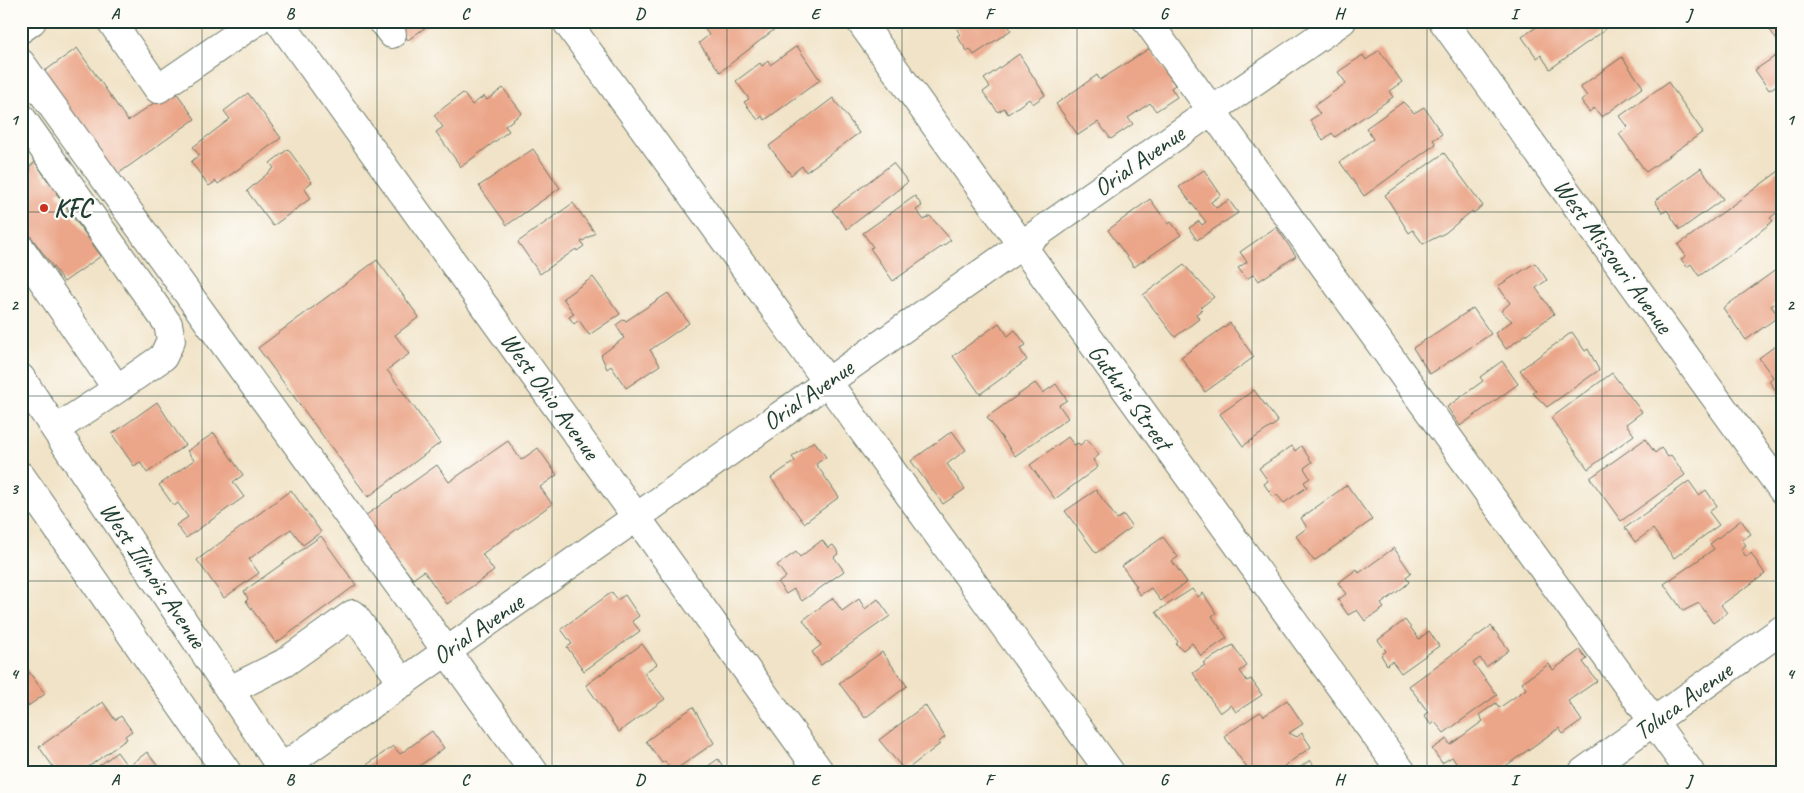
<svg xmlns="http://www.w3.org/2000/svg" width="1804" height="793" font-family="Caveat,sans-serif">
<rect width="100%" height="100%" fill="#fdfcf7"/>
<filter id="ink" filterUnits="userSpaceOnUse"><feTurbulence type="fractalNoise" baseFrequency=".02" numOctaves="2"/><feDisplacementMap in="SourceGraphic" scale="10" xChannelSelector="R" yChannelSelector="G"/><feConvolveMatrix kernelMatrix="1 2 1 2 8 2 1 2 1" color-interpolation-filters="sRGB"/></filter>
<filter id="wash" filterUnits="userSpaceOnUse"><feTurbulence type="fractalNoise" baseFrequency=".0096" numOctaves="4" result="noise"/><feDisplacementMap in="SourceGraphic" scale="20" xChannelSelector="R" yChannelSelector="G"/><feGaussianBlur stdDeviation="1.12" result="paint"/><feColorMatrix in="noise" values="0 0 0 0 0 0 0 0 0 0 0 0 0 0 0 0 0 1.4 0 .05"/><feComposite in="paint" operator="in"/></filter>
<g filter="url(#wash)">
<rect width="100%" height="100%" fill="#f1e3c7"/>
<g id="blocks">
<path fill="#eba689" d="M395,21H434L408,40Z
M706,21H778L780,25L720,72L699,43L709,35L701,24Z
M956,21H1006L1011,30L974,55L970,49L967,51L957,36L960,34L953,23Z
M1541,21H1598L1605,30L1550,69L1541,55L1537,58L1522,37L1542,23Z
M1776,21H1783V49L1768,27Z
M797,46L820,80L765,120L762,116L758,120L744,102L749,99L736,81L760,63L762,66L768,61L770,65Z
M77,48L128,121L174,89L195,119L115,176L42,73Z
M1150,48L1175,85L1171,88L1177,97L1156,111L1150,103L1128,118L1133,124L1111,139L1098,122L1078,135L1056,104L1097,75L1100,80Z
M1379,50L1402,82L1389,91L1393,97L1335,137L1332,133L1323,140L1310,120L1320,114L1314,106L1346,83L1338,72L1363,55L1366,60Z
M1783,51V81L1769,90L1755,70Z
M1019,54L1045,95L1033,104L1029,99L1008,114L1004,108L998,112L983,92L990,87L984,79Z
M1622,57L1643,87L1602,117L1594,108L1589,112L1581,101L1587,96L1580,87Z
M1668,82L1703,132L1646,172L1619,134L1628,127L1620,116Z
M503,88L522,113L505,126L509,131L461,167L436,132L443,127L434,115L463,93L472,105L484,96L487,100Z
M248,93L281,138L218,184L216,181L209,186L191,162L199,155L193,147L230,119L224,111Z
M833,98L859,133L806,172L802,166L791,175L769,146Z
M1403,102L1414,113L1424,107L1442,134L1433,140L1436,144L1364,196L1340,162L1373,139L1366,128Z
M288,149L312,182L304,188L311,198L273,226L247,191L274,168L270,163Z
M533,149L560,188L507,225L479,186Z
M1444,153L1483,206L1473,213L1472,211L1445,233L1423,244L1413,230L1409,233L1385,195Z
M35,162L48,181L54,178L62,189L56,193L101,256L64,282L21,223V176L31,170L29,167Z
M893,163L908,182L847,229L832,210Z
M1701,168L1723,199L1680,230L1667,210L1663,213L1655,201Z
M1204,170L1221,195L1211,202L1216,208L1229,200L1238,213L1197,240L1189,228L1199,221L1202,225L1206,222L1179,187Z
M1779,171L1783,176V213L1780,210L1770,218L1773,221L1741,247L1699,276L1691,264L1687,267L1681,259L1686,256L1678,245Z
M915,196L922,206L916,210L924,220L930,216L951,240L893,281L870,248L873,247L863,233Z
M1150,199L1168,224L1171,222L1181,235L1134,267L1108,230Z
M573,203L595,233L581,242L584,246L577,251L576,249L540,274L518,242Z
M1276,227L1296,256L1259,281L1254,274L1247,279L1238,268L1247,262L1240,252Z
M377,260L419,317L395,335L409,354L387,370L440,443L368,497L258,348Z
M1535,263L1547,280L1536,288L1554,314L1506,349L1495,333L1512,321L1501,311L1510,303L1498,286Z
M1184,265L1214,297L1200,308L1202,310L1196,314L1199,319L1175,337L1143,295Z
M1777,269L1783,277L1780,281L1783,284V298L1771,306L1779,316L1746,340L1723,308Z
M593,277L620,314L589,335L579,320L574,324L569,317L574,314L563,298Z
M668,293L689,323L650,350L660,365L626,388L611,366L607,369L601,355L624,338L616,325L624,319L626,321Z
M1473,308L1491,334L1430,374L1413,348Z
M999,323L1008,336L1015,330L1026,345L1020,349L1027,360L980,394L953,356Z
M1230,323L1254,357L1205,392L1181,357Z
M1572,332L1585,351L1588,349L1599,370L1547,407L1533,393L1536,391L1520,370Z
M1783,340V396L1781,398L1769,381L1773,377L1759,358Z
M1502,361L1518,384L1460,426L1447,407L1483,381L1480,377Z
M1612,373L1642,412L1626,424L1634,435L1588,469L1551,418Z
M1035,383L1043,393L1056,384L1067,400L1059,405L1068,418L1015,456L987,417Z
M1254,390L1278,422L1243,446L1220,414Z
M157,402L185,445L147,473L140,462L134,466L112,434Z
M952,431L966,450L947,464L965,489L943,504L911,461Z
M214,433L243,475L233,482L244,497L186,538L176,525L188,517L178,503L174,506L159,485L194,460L187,451Z
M1068,437L1074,445L1078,443L1080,445L1087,439L1099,455L1093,460L1098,467L1055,499L1030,465Z
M1645,439L1655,453L1661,448L1668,457L1671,455L1685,475L1621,521L1590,478Z
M508,441L521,460L538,448L557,475L540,487L552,504L482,554L494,571L447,604L424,571L413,579L400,563L396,566L362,518L437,465L449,482Z
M814,441L826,457L816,464L839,497L804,523L771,478L795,461L792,457Z
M1292,446L1295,451L1301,446L1312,462L1304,468L1310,478L1304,482L1307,487L1284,503L1277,495L1273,497L1264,484L1268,481L1259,468Z
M1689,481L1699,495L1706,490L1717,506L1709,512L1719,525L1674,558L1653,529L1635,542L1625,528Z
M1347,485L1372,520L1314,561L1296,536L1307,528L1301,518Z
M291,490L321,532L303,545L291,529L249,559L259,573L224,598L197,560Z
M1096,490L1117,519L1124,515L1132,527L1096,553L1065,511Z
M1741,520L1751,534L1742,540L1746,545L1741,549L1746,557L1751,553L1765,574L1721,605L1727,613L1713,623L1699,603L1683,611L1664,584L1714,549L1710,544Z
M321,536L356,585L276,643L246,601L248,599L244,591Z
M1163,537L1178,557L1172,561L1187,582L1161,601L1151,588L1140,595L1135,588L1137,587L1122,566Z
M822,540L828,548L833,545L839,553L834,557L844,571L802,601L794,589L786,594L778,583L786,577L777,565L796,552L800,557Z
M1394,548L1411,573L1406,577L1409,582L1405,586L1381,604L1384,608L1365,621L1357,610L1348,615L1338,600L1346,594L1338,583L1357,569L1359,573Z
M1192,589L1198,597L1203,593L1216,613L1212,616L1227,638L1201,656L1192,643L1183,650L1176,644L1178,642L1156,612Z
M612,592L617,600L625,595L639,616L632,621L640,631L584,671L567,647L572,644L561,629Z
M833,598L842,611L859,599L865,609L878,599L890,616L821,665L812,652L821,645L803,620Z
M1405,620L1419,639L1429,631L1439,646L1401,673L1392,661L1387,665L1381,655L1386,651L1378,640Z
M1491,626L1509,650L1486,667L1480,658L1473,663L1497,695L1444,733L1435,722L1431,725L1424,715L1428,712L1409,686Z
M642,644L657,664L644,673L665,699L619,732L586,685Z
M1233,645L1247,666L1240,671L1247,681L1251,679L1262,695L1236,712L1231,705L1220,713L1193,673L1205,665L1203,663Z
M1580,650L1587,659L1583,662L1597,681L1568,701L1582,721L1563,734L1559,728L1497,772H1462L1452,757L1442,763L1432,749L1447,739L1450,745L1483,721L1479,715L1496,703L1499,708L1526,689L1522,682L1549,664L1553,670Z
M882,652L907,686L865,718L839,683Z
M21,661L45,694L21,711Z
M1287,700L1303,724L1289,733L1297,737L1302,733L1311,747L1276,772H1250L1224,736L1260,712L1264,716Z
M103,702L115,720L121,716L132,731L125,736L127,739L81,772H57L39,747Z
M925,705L945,737L939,742L940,744L905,771L879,740Z
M693,707L714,743L672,772L665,761L662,763L646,741Z
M432,731L444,748L411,772H357L393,746L400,754Z
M117,752L128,767L147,752L161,770L159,772H91Z
M718,759L726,771L732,767L736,772H700Z
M1310,760L1316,768L1319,766L1323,772H1294Z"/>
</g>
</g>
<g filter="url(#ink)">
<use href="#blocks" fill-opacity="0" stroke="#687767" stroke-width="1"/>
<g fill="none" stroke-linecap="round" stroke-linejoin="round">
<g stroke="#687767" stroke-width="30">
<path id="minor" d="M111,21L158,89L257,21
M279,21L820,772
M382,21L392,34
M566,21L1110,772
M860,21L1402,772
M1147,21L1690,772
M1443,21L1783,491
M21,29L32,21
M21,63L534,772
M21,117L168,324L171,340L163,357L117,389
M21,249L117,389L56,429
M230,690L284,663L353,614L403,683
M276,772L1211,111L1342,21
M1583,772L1783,629"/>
</g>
<g stroke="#687767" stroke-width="30">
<path id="major" d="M21,378L284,772
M21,476L227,772"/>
</g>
<use href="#minor" stroke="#fff" stroke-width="28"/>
<use href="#major" stroke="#fff" stroke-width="28"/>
</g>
</g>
<path fill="none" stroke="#1f3d34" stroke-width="1" stroke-opacity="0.55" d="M202,21V772M377,21V772M552,21V772M727,21V772M902,21V772M1077,21V772M1252,21V772M1427,21V772M1602,21V772M21,212H1783M21,396H1783M21,581H1783"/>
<circle fill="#c8321e" stroke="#fdfcf7" stroke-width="2" cx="44" cy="208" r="5"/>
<g text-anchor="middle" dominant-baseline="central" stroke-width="4.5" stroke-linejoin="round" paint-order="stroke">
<g font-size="25" fill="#1f3d34" stroke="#fdfcf7">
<text transform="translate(1139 161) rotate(-35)">Orial Avenue</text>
<text transform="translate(1613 256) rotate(54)">West Missouri Avenue</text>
<text transform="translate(808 395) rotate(-35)">Orial Avenue</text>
<text transform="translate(550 396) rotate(54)">West Ohio Avenue</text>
<text transform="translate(1130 397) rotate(54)">Guthrie Street</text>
<text transform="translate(153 575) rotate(56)">West Illinois Avenue</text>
<text transform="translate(478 629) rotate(-35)">Orial Avenue</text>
<text transform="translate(1683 701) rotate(-36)">Toluca Avenue</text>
</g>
<g font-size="25" font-weight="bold" fill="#1f3d34" stroke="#fdfcf7" text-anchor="start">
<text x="54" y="208">KFC</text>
</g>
</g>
<rect width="1804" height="793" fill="none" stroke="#fdfcf7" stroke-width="55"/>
<rect x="28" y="28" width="1748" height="738" fill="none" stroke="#1f3d34" stroke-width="2"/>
<g font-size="16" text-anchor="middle" font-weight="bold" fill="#1f3d34">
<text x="115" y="19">A</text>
<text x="290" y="19">B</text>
<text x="465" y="19">C</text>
<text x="640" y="19">D</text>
<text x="815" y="19">E</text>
<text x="989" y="19">F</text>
<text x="1164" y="19">G</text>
<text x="1339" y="19">H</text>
<text x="1514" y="19">I</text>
<text x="1689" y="19">J</text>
<text x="14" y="125">1</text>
<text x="1790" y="125">1</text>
<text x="14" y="310">2</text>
<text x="1790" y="310">2</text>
<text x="14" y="494">3</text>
<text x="1790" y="494">3</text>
<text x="14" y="679">4</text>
<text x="1790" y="679">4</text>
<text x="115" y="785">A</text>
<text x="290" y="785">B</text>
<text x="465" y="785">C</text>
<text x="640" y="785">D</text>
<text x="815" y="785">E</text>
<text x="989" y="785">F</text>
<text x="1164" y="785">G</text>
<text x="1339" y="785">H</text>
<text x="1514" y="785">I</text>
<text x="1689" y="785">J</text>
</g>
</svg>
